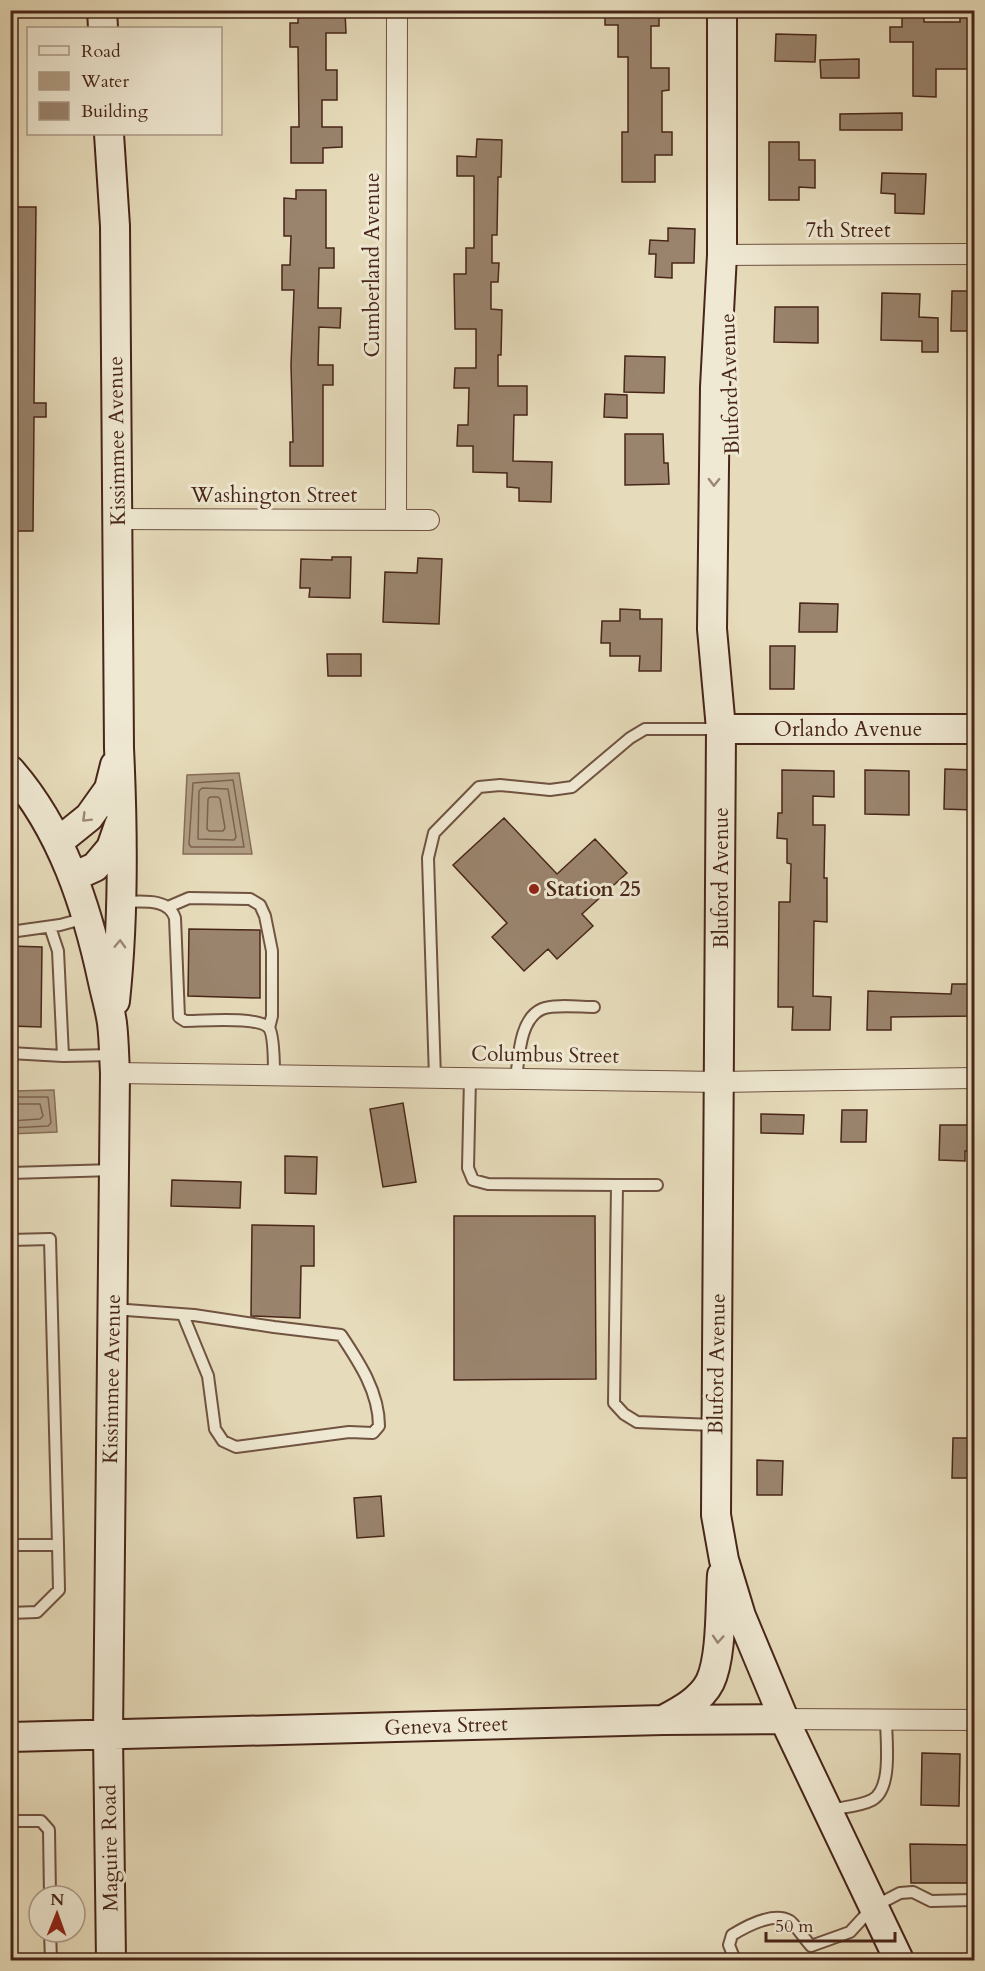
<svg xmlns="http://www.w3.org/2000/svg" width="985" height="1971" font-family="Cardo,serif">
<rect width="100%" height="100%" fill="#e6dbba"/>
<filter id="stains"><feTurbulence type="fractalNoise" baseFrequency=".00333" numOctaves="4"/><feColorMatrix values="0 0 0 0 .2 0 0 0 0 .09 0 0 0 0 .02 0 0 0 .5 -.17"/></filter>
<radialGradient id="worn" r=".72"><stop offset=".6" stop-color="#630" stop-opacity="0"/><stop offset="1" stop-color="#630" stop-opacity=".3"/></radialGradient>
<path fill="#b09d83" stroke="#866d59" stroke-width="1.5" d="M239,773L252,854H183L187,775Z
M54,1090L57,1132L11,1134V1091Z"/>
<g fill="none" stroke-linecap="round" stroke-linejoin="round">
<path stroke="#7c624e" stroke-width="1.5" d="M233,780L244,847H191L189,844L193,783Z
M202,788L228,789L236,837L234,840L198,839L199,791Z
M210,797H218L220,799L225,828L223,831H209L207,829L208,799Z
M10,1097H48L51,1123L48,1126L10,1128
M10,1104H40L43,1116L40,1119L10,1121"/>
</g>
<path fill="#9a846d" stroke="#482619" stroke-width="1.5" d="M605,10H659V26H651V68H669V90L662,91V132H672V155H655V182H622V132H628V57H618V25H605Z
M902,10H924V22H960V15H975V69H936V97L913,96V42H890V27H902Z
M345,12L346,33H326V70H337V100H322V127H342V147L323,148V163H291V127H299L298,47H290V23H298V13Z
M776,34L816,35L815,62L775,61Z
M859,59V78H821L820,60Z
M902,113V130H840V114Z
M477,139L502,140L501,177H498L497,235H492V263H499L498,282H491V309L502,310L501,355H498V386H527V415H514L513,461L552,462L551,502L519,501V488L507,487V473L473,472V446H457L458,425H468L469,388H454L455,368H476V329H455L454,274H466V248H474V176H457V156L476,157Z
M769,142H799V160H815V188L799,187V200H769Z
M882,173L926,174L924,214L895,213V194L881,193Z
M296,190H326V248H334V268H319L318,308H341L340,328L319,327L318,365H333V385H323V466H290V442H293L291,365L294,290H282V265H290L291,236H284V198L296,199Z
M10,207H36L34,403H46V417H34L33,531H10Z
M668,228L695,229L694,263H672V278L655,277L656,254H649L650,240L668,241Z
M952,291H975V331H951Z
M882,293L920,294L919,317L938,318V352H922V341L881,340Z
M775,307H818V343L774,342Z
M625,356L665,357L664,393L624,392Z
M605,394L627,395V418L604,417Z
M625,434H663L664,463H668L669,484L625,485Z
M332,557H351L350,598L309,597L310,588H300L301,559L332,560Z
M418,558L442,559L439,624L383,622L385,572L417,573Z
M800,603L838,604L837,632H799Z
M620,609L640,610V619H662L661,671H639L640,656H610V643H601L602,621H620Z
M770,646H795L794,689H770Z
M327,654H361V676H328Z
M945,769L975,770V810L944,809Z
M782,770L834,771V797L813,796V825H825L824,878H827V922L814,921L813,996L831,997L830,1030H792L793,1007H778L779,902H790L791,864L787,863V839L777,838L778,813H782Z
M865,770L909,771V815L865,814Z
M504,818L557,874L595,839L627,873L582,914L593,926L557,959L548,949L524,971L492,937L507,923L453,865Z
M189,929L260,930V998L188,996Z
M10,946L42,947L41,1027L10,1026Z
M952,984H975V1016L891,1017V1030H867L868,991L951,994Z
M403,1103L416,1182L383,1187L370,1109Z
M842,1110H867L866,1142H841Z
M761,1114L804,1115L803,1134L761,1133Z
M940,1125H975V1151H965V1161L939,1160Z
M285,1156L317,1157L316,1194L285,1193Z
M172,1180L241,1182L240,1208L171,1206Z
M454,1216H595L596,1379L454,1380Z
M252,1225L314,1226V1266H301L300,1318L251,1316Z
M953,1438H975V1478H952Z
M757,1460L783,1461L782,1495H757Z
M381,1496L384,1536L357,1538L354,1498Z
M922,1753L960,1754L959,1806L921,1805Z
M910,1844L975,1845V1883H911Z"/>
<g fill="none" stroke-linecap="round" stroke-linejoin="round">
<g stroke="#705341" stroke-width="14">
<path id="lane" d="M122,902C140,902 168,897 175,918L179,1017L185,1021C202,1021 259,1016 269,1028C274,1035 274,1066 274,1075
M168,907L189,898L250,899L260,905L265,916L272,951V1016L269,1028
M50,927L58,951L63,1056
M10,932L60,925L86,918
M10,1053L63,1056L114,1055
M435,1078L428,858L434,833L479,787L500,785L550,790L572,787L630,738L645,729H721
M470,1078L468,1168L473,1180L488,1184L617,1185L614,1403L624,1414L637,1422L714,1425
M516,1079C519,1058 519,1019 542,1009C553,1004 581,1007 594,1007
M10,1173L114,1170
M617,1185H657
M10,1240L50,1239L58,1545H10
M113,1309L194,1315L274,1327L341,1335C359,1362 379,1392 379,1426L373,1433L349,1432L236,1447L223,1441L215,1429L208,1376L183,1315
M10,1613L37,1612L59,1590L58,1545
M830,1810C843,1807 861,1806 872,1800C893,1789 886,1740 886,1719
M10,1821H41L49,1830L50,1896
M50,1932L51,1960
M735,1960L729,1945L732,1935C745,1927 774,1911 790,1921C794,1923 806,1941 811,1946L850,1932L873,1907L900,1893L913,1892L931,1901L974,1900"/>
</g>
<g stroke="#705341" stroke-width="22">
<path id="street" d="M722,255L974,254
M118,519L429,520
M396,520L397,10
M115,1073L720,1082L974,1078
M784,1719L974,1720"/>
</g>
<g stroke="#482619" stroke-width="32">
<path id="secondary" d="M102,10L103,28
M722,10V255L715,387L712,629L721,729L716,1515L724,1560L741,1616L784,1719L899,1960
M109,134L115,226L119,748C123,832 124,917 115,1001
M721,729H974
M10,770C62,829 87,907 103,982C106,996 110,1009 112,1023C114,1039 114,1056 115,1073L108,1735L111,1960
M58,842L89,817L109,789L115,765
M73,877L95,867L111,848L119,825
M663,1720C680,1711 701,1700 710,1682C722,1657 720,1604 722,1575
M10,1737L663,1720L784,1719"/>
</g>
<use href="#lane" stroke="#efe8d2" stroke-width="10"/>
<use href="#street" stroke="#efe8d2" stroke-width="20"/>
<use href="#secondary" stroke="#efe8d2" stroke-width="28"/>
</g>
<defs><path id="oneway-chevron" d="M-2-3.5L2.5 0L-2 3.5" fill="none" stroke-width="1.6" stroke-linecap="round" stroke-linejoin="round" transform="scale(1.5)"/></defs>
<g stroke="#9c8776">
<use href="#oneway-chevron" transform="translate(714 482) rotate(91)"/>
<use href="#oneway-chevron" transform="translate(86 818) rotate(135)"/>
<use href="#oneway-chevron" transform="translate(120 944) rotate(-88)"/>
<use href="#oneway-chevron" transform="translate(718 1639) rotate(94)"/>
</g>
<circle fill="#8f2418" stroke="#efe8d2" stroke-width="2" cx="534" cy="889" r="6"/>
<g text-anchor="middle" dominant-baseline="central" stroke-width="6" stroke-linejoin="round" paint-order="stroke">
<g font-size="21" fill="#482619" stroke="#efe8d2">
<text x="848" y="230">7th Street</text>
<text transform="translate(372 265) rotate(-90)">Cumberland Avenue</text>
<text transform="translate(730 384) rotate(-92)">Bluford Avenue</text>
<text transform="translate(117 441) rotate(-91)">Kissimmee Avenue</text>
<text x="274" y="495">Washington Street</text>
<text x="848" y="729">Orlando Avenue</text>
<text transform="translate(721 878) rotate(-90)">Bluford Avenue</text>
<text transform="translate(545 1055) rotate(1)">Columbus Street</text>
<text transform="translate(717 1364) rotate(-89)">Bluford Avenue</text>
<text transform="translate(112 1379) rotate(-89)">Kissimmee Avenue</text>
<text transform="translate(446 1726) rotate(-2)">Geneva Street</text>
<text transform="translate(110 1848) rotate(-91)">Maguire Road</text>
</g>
<g font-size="21" font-weight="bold" fill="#482619" stroke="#efe8d2" text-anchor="start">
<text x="546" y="889">Station 25</text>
</g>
</g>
<rect width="985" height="1971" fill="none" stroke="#e6dbba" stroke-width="36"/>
<rect x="12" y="12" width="961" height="1947" fill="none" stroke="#482619" stroke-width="3"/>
<rect x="18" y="18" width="949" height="1935" fill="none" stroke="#482619" stroke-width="1.5"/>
<rect x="27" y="27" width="195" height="108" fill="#efe8d2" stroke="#ac9a88" stroke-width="1.5"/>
<rect x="39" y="46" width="30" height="9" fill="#efe8d2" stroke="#ac9a88" stroke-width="1.5"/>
<text x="81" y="57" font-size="18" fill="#482619">Road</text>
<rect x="39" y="72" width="30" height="18" fill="#b09d83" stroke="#ac9a88" stroke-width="1.5"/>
<text x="81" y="87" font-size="18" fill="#482619">Water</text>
<rect x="39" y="102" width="30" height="18" fill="#9a846d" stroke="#ac9a88" stroke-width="1.5"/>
<text x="81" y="117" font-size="18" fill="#482619">Building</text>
<g transform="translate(57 1914) rotate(1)"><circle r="28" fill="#efe8d2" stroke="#ac9a88" stroke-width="1.5"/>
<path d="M0-4.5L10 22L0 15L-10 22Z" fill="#8f2418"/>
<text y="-9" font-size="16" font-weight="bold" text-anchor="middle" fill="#482619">N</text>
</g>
<path d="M766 1932v9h129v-9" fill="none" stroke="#482619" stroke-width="3"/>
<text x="775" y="1932" font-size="18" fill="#482619" stroke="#efe8d2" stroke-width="4.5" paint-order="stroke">50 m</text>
<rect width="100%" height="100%" filter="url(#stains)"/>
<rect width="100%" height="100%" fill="url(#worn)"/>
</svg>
